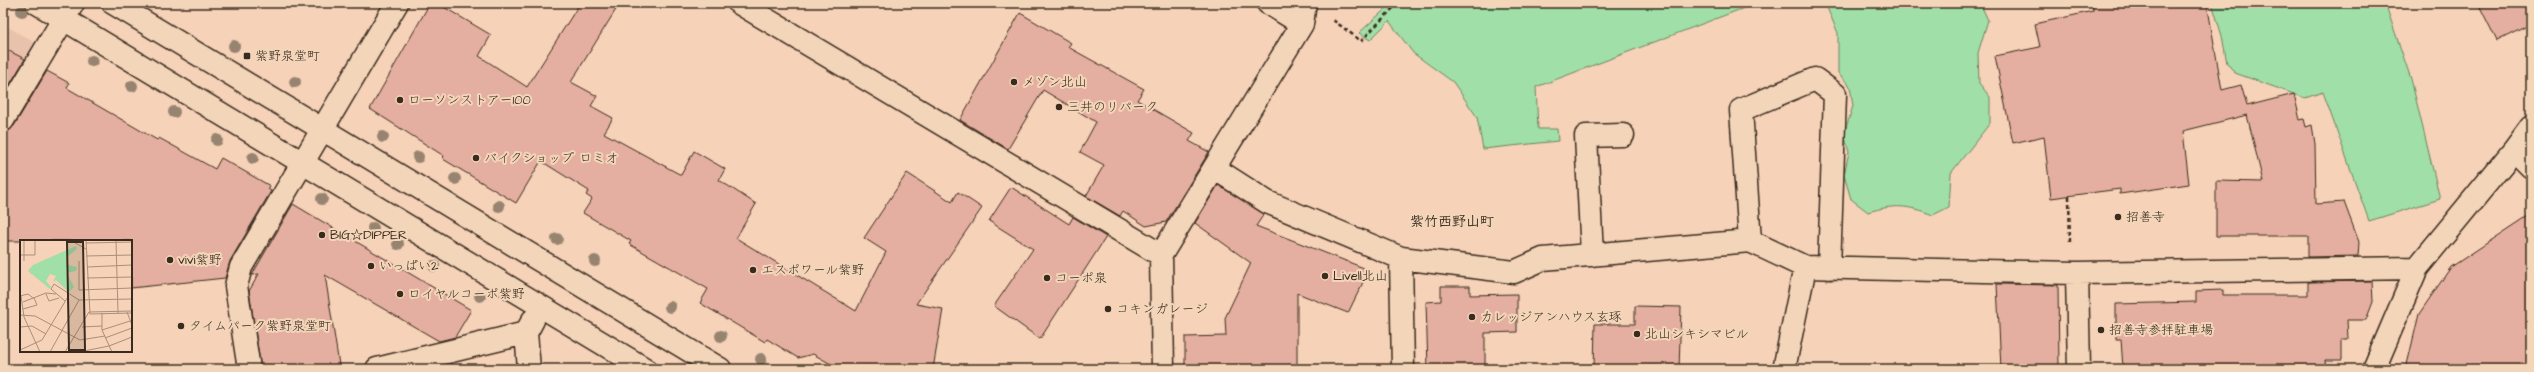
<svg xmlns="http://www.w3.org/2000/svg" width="2534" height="372" font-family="'Architects Daughter','Klee One',sans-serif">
<rect width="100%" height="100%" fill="#f5d2b8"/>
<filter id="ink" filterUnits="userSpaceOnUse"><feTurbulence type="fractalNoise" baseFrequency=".025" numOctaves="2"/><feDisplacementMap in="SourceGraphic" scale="8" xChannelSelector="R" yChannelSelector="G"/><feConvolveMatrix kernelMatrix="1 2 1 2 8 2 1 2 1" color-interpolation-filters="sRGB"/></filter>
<g filter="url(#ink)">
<path fill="#e9c2ab" d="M3,24L40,46L3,108Z"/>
<path fill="#a0dfa7" stroke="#6e8462" d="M1392,3H1757L1536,87L1538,129H1557L1558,141L1483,149L1477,117L1453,82L1413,53L1389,21L1370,40L1359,33Z
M1825,3H1980L1988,20L1978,53L1979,83L1990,97V123L1951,173L1949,207L1933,215C1907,205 1895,204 1868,212L1851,199L1844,175L1849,152L1844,134L1853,106L1850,86L1838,73V33Z
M2212,3H2385L2411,79L2440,199L2369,221L2323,92L2305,98L2235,73L2227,63L2222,36Z"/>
<path fill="#e4afa0" stroke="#3b2a1e" d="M430,3H437L491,35L479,56L527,87L580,3H620L571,82L597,96L591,106L613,118L604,133L681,175L694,151L725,169L719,180L756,204L736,238L856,311L886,252L864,238L907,173L952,202L958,192L982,208L916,304L943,309L933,369H840L813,354L798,358L767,339L765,342L700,303L708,289L629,244L631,241L583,213L592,199L586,195L589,191L541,161L516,203L443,159L444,156L370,109Z
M2092,3H2207L2222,90L2241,85L2247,106L2294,94L2300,120L2304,119L2306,127L2312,125L2315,144L2316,204L2344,202L2359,242L2358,256L2308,257V236H2216V181L2263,182L2247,115L2183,131L2189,184L2120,194V189L2051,198L2044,136L2013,143L1995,56L2040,47L2035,24L2093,11Z
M2478,3H2531V24L2497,41Z
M1020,13L1071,43L1068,47L1144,89L1137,100L1194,133L1189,141L1209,152L1166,222L1146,226L1123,211L1120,216L1086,196L1104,165L1080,152L1096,122L1043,90L1008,149L960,120Z
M3,48L25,59L3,96Z
M47,71L69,83L67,88L157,140L159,138L215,169L221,158L270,186L268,189L271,191L230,261L225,278L131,288V241H3V132L14,126Z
M1218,185L1264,214L1256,226L1369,270L1348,313L1297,293V368H1185V337L1226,336L1225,318L1251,263L1195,223Z
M1011,187L1069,224L1073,217L1106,237L1040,339L994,306L1033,249L989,221Z
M293,204L471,310L455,337L439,341L325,275L339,365L313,369H261L249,291L259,274L252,275Z
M2531,214V369H2406L2419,314L2451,267Z
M2372,281L2373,302L2366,320H2347L2348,339H2342V360H2325L2326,369H2123L2121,339H2116V304L2196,302V291L2223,290V295H2308V282Z
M1997,284L2058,285L2059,369H2001Z
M1441,286H1470V295L1517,294V332L1485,333V369H1428L1426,302L1441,301Z
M1635,306L1681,307L1679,369H1594L1595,324H1635Z"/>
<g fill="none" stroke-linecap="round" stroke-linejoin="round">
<g stroke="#3b2a1e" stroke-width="25">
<path id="minor" d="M37,3L645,369
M113,3L720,369
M739,3L1161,255
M1268,3L1302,24
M3,120L73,3
M2514,150L2531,167
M1214,168L1267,202L1401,258
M1750,241L1741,110L1815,79L1835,94L1829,268
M1592,255L1586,136L1623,135
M249,369L236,286L241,267L397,3
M377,369L526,333
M529,369L526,333L533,320
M1163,369L1161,255L1302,24L1305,3
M1403,369L1401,258L1514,272L1543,259L1750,241L1805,267L2077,273
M1784,369L1805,267
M2079,369L2077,273L2417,268
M2374,369L2417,268L2514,150L2531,127"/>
</g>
<path stroke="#3b2a1e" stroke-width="2.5" stroke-dasharray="4 3" stroke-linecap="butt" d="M1333,20L1361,41L1398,3
M2069,196L2070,244"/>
<use href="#minor" stroke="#f3d6b9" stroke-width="22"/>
</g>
<g fill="#97846f">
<circle cx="22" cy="11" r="6"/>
<circle cx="234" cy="46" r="6"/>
<circle cx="92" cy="61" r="6"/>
<circle cx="295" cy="82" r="6"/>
<circle cx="132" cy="86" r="6"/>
<circle cx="174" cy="112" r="6"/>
<circle cx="383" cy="137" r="6"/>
<circle cx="217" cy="140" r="6"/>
<circle cx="418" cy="157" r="6"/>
<circle cx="253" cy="158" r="6"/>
<circle cx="455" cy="179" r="6"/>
<circle cx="322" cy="199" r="6"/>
<circle cx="499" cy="206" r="6"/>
<circle cx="373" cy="228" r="6"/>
<circle cx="557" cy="239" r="6"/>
<circle cx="398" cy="244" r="6"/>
<circle cx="595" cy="261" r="6"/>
<circle cx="434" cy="266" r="6"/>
<circle cx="480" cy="296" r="6"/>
<circle cx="670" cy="307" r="6"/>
<circle cx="721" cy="336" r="6"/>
<circle cx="761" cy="359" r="6"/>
</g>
</g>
<g fill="#3b2a1e" stroke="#f3d6b9" stroke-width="1.5">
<rect x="243" y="52" width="8" height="8" rx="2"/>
<circle cx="1014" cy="82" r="4"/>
<circle cx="400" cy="100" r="4"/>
<circle cx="1059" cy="107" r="4"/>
<circle cx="476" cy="158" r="4"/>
<circle cx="2118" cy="217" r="4"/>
<circle cx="322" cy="235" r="4"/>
<circle cx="170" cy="260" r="4"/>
<circle cx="371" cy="266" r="4"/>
<circle cx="753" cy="270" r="4"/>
<circle cx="1325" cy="276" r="4"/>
<circle cx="1047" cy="278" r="4"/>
<circle cx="400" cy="294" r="4"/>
<circle cx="1108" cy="309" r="4"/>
<circle cx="1472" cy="317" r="4"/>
<circle cx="181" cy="326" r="4"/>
<circle cx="2101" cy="330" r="4"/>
<circle cx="1637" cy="334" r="4"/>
</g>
<g text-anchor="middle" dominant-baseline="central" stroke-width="4" stroke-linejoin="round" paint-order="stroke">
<g font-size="13" fill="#3b2a1e" stroke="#f3d6b9" text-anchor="start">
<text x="255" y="56">紫野泉堂町</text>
<text x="1022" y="82">メゾン北山</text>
<text x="408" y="100">ローソンストアー100</text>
<text x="1067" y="107">三井のリパーク</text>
<text x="484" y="158">バイクショップ ロミオ</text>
<text x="2126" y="217">招善寺</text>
<text x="330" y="235">BIG☆DIPPER</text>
<text x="178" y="260">vivi紫野</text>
<text x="379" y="266">いっぱい2</text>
<text x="761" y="270">エスポワール紫野</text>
<text x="1333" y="276">Livell北山</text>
<text x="1055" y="278">コーポ泉</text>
<text x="408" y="294">ロイヤルコーポ紫野</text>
<text x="1116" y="309">コキンガレージ</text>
<text x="1480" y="317">カレッジアンハウス玄琢</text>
<text x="189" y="326">タイムパーク紫野泉堂町</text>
<text x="2109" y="330">招善寺参拝駐車場</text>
<text x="1645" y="334">北山シキシマビル</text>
</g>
<g font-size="14" font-weight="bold" fill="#3b2a1e" stroke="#f3d6b9">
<text x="1452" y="222">紫竹西野山町</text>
</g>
</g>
<g transform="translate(20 240)">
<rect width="112" height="112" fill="#f5d2b8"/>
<path d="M56,6L57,9L46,18L48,25L57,27L56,31L47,33L54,47L49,52L36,40L33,42L36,36L30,34L26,41L31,47L30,49L8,31L13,25Z" fill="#a0dfa7"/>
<path fill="none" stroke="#ab8f7a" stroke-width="1" d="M50,0L66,9M66,0L70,74M96,0L98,73M66,3L112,2M0,15H15V0M66,16L112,15M4,21V0M59,21V50L112,48M67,27L112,25M67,38L112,37M26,54L29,61L39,58M0,56L8,54L13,58M1,56L4,77L20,112M45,61L31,49L34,44L59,60L112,59M3,62L26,53L36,54M3,69L17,65L14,58M69,72L112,71M107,72L112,85M82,73V90L92,112M70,74L112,73M0,75L15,76L60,100L85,96M0,87L12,86L26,94M62,87L82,86M82,90L110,81M85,98L112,88M0,110L22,100L49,55M30,112L59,60M45,112L69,72M59,112L89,106L112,97"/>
<path fill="#3b2a1e" fill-opacity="0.15" stroke="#3b2a1e" stroke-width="2" d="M47,2H63L65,110H49Z"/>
<rect width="112" height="112" fill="none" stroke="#3b2a1e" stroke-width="2"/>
</g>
<rect width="2534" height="372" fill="none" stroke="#f3d6b9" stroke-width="16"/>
<rect x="8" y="8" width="2518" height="356" fill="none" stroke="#3b2a1e" stroke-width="1.5" filter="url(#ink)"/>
</svg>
